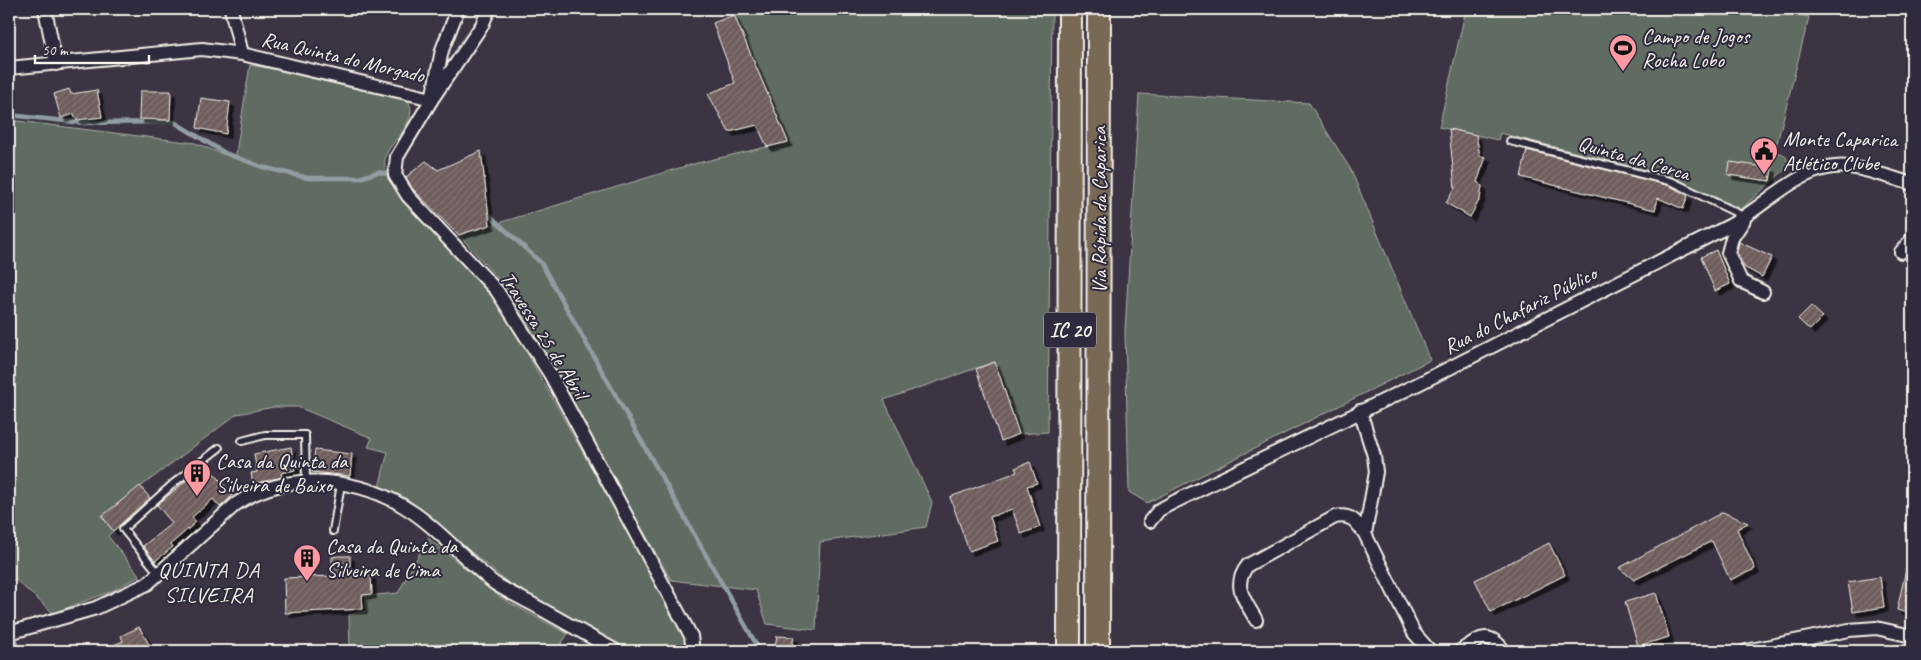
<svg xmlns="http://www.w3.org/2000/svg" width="1921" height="660" font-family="Caveat,sans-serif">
<defs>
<pattern id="building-hatch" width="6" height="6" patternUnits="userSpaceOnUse" patternTransform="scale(1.25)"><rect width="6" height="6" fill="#6e5d5c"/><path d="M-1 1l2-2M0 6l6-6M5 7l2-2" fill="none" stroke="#837573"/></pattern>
<filter id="shadow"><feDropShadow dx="4.5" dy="4.5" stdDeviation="0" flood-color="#0009"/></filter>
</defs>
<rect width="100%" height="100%" fill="#3c3443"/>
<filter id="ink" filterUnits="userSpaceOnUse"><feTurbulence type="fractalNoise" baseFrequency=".02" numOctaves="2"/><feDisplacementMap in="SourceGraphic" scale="10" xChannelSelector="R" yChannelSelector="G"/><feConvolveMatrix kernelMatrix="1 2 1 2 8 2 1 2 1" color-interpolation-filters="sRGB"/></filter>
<g filter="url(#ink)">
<path fill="#606c62" stroke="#aaaea5" d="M752,9H1052L1048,432L1019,434L994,362L884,400L932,502L926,527L820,542L816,630L767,624L756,590L671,580L509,291L459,235L689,165L788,142L734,15Z
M1466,9H1778L1809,17L1775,151L1785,155L1790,165L1741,209L1669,176L1500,133L1498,140L1439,127Z
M250,65C277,70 393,83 407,99C413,107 411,117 407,124C395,148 376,150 389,181L477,272L500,305L683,631L688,651H624L588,627L514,588L419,508L404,497L379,487L388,452L368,447L372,438L298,407H274L237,414L102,516L113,531L108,536L140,576L112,591L53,613L16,580L9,581V120L195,143L235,159Z
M1139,94L1309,103L1351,170L1430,360L1147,503L1129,492L1125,331Z
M428,538L501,598L568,634L556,651H350L349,615L366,611V596L398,593Z"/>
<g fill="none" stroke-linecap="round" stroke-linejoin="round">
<path stroke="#909ea3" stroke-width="4.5" d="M9,115L84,123L174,122L225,153L262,167L308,178H360L378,172L410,179
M486,212L541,263L760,651"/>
</g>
<path fill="url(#building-hatch)" stroke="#f4f1e8" filter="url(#shadow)" d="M734,15L788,142L767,147L757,125L729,132L708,94L735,83L713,23Z
M69,89L71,94L97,90L102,117L77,120L74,114L61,118L54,94Z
M140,91H171L170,120L139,119Z
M201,98L230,102L226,134L197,128Z
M1449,129L1476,135L1480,156L1486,157L1477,182L1482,186L1480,199L1470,217L1446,203L1455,188Z
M1527,150L1670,186L1688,196L1683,209L1658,198L1655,210L1521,177Z
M481,151L490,225L458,235L412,188L406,177L426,161L438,170Z
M1730,162L1772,168L1770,181L1728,175Z
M1739,242L1772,257L1762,277L1744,267L1737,252Z
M1716,250L1730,284L1715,291L1701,257Z
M1811,306L1823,317L1810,330L1798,319Z
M995,362L1019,434L1001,441L976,369Z
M291,447L295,470L281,473L282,477L253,484L251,473L257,472L254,454Z
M315,450L352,454L350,476L312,472Z
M1030,462L1037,483L1027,486L1040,527L1021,534L1012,509L990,517L998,541L969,551L950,497L1017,472L1015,468Z
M206,464L233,495L220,507L213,499L192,517L196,522L171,544L173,547L155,561L143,546L172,523L157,505Z
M140,486L150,498L113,531L102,516Z
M1723,512L1748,523L1737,529L1755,569L1730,580L1712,541L1634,580L1619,568Z
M1549,543L1565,575L1491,612L1475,580Z
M338,556H350V576L371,575L372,594L362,595L363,609L285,613L284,578L332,576V557Z
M1907,565H1912V614L1897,610Z
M1880,577L1884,607L1853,612L1848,582Z
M1656,593L1669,637L1638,646L1625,602Z
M139,627L153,651H100L123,641L121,636Z
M777,636L794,637L791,651H774Z"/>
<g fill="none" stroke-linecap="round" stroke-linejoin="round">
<g stroke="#f4f1e8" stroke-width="10">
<path id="lane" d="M1510,141L1673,182L1745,217
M242,441L265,435H305L306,480
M333,531L341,484
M159,574L123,529L174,483L219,448"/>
</g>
<g stroke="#f4f1e8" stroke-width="16">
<path id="street" d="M45,9L56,64
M231,9L242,54
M489,9L482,25L432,99L397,157L395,175L408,196L497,291L550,374L691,636L693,651
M9,68L202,49L242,54L432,99L442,50L458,9
M1744,220L1732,238L1728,253L1741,281L1763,292
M1901,252L1912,239
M1360,411L1374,456L1376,472L1365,534
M1150,521L1159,510L1174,502L1420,383L1729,226C1767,206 1802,161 1850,167C1871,170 1892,178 1912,184
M1256,620C1245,600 1231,586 1248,565L1335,517C1351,514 1356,521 1365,534L1414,633L1430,651
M9,633L96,608L147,584L236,504C289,469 363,477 414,513C443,533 466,561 494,583C506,591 521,598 534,605C561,620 589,636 616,651
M9,643L14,651
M1460,651C1479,639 1488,629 1504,651
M1746,651L1849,630L1876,628L1912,636"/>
</g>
<g stroke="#f4f1e8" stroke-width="26">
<path id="highway" d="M1069,651L1070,9
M1098,651L1099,9"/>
</g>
<use href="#lane" stroke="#2f2a3d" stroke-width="6"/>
<use href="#street" stroke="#2f2a3d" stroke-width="12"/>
<use href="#highway" stroke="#776954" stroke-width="22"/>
</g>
</g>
<defs>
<g id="stadium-pin" transform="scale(1.4375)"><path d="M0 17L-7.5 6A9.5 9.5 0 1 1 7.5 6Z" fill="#ff9aa2" stroke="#2f2a3d"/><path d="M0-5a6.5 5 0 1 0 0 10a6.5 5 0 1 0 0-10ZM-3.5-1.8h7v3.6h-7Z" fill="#111"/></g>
<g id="civic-pin" transform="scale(1.4375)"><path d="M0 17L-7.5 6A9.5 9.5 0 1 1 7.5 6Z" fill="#ff9aa2" stroke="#2f2a3d"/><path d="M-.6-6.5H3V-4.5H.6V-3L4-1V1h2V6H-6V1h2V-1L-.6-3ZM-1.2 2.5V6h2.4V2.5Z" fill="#111"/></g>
<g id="building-pin" transform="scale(1.4375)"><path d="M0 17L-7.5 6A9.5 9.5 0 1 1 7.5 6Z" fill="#ff9aa2" stroke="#2f2a3d"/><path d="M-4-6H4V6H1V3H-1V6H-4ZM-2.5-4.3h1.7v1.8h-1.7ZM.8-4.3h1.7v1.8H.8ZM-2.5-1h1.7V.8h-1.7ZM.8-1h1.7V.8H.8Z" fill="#111"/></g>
</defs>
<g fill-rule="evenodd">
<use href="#stadium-pin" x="1623" y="48"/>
<use href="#civic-pin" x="1764" y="151"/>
<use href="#building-pin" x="197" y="473"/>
<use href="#building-pin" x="307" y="558"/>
</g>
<g text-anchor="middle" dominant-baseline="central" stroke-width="4" stroke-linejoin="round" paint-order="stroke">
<rect fill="#2f2a3d" stroke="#b9b5b5" stroke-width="1" x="1044" y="312.5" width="52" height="35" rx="4"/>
<g font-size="20" font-weight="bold" fill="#f4f1e8">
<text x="1070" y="330">IC 20</text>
</g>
<g font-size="21" fill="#f4f1e8" stroke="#2f2a3d" text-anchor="start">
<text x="1642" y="36">Campo de Jogos<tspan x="1642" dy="24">Rocha Lobo</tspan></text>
<text x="1783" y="139">Monte Caparica<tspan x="1783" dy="24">Atlético Clube</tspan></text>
<text x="216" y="461">Casa da Quinta da<tspan x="216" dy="24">Silveira de Baixo</tspan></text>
<text x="326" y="546">Casa da Quinta da<tspan x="326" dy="24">Silveira de Cima</tspan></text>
</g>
<g font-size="21" fill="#f4f1e8" stroke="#2f2a3d">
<text transform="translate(343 57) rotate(13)">Rua Quinta do Morgado</text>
<text transform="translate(1634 158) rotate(16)">Quinta da Cerca</text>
<text transform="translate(1099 210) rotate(-90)">Via Rápida da Caparica</text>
<text transform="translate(1520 310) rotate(-27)">Rua do Chafariz Público</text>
<text transform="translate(544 335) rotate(58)">Travessa 25 de Abril</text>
</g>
<g font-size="22" letter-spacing="1" fill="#f4f1e8" stroke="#2f2a3d">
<text x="209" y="570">QUINTA DA<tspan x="209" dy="25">SILVEIRA</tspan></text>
</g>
</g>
<rect width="1921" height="660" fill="none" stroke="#2f2a3d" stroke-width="30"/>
<rect x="15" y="15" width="1891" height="630" fill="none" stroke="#f4f1e8" stroke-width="2" filter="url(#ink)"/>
<path d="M35 55v8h114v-8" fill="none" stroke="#f4f1e8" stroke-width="2.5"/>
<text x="42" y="55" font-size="15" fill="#f4f1e8" stroke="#2f2a3d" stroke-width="4" paint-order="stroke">50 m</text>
</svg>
